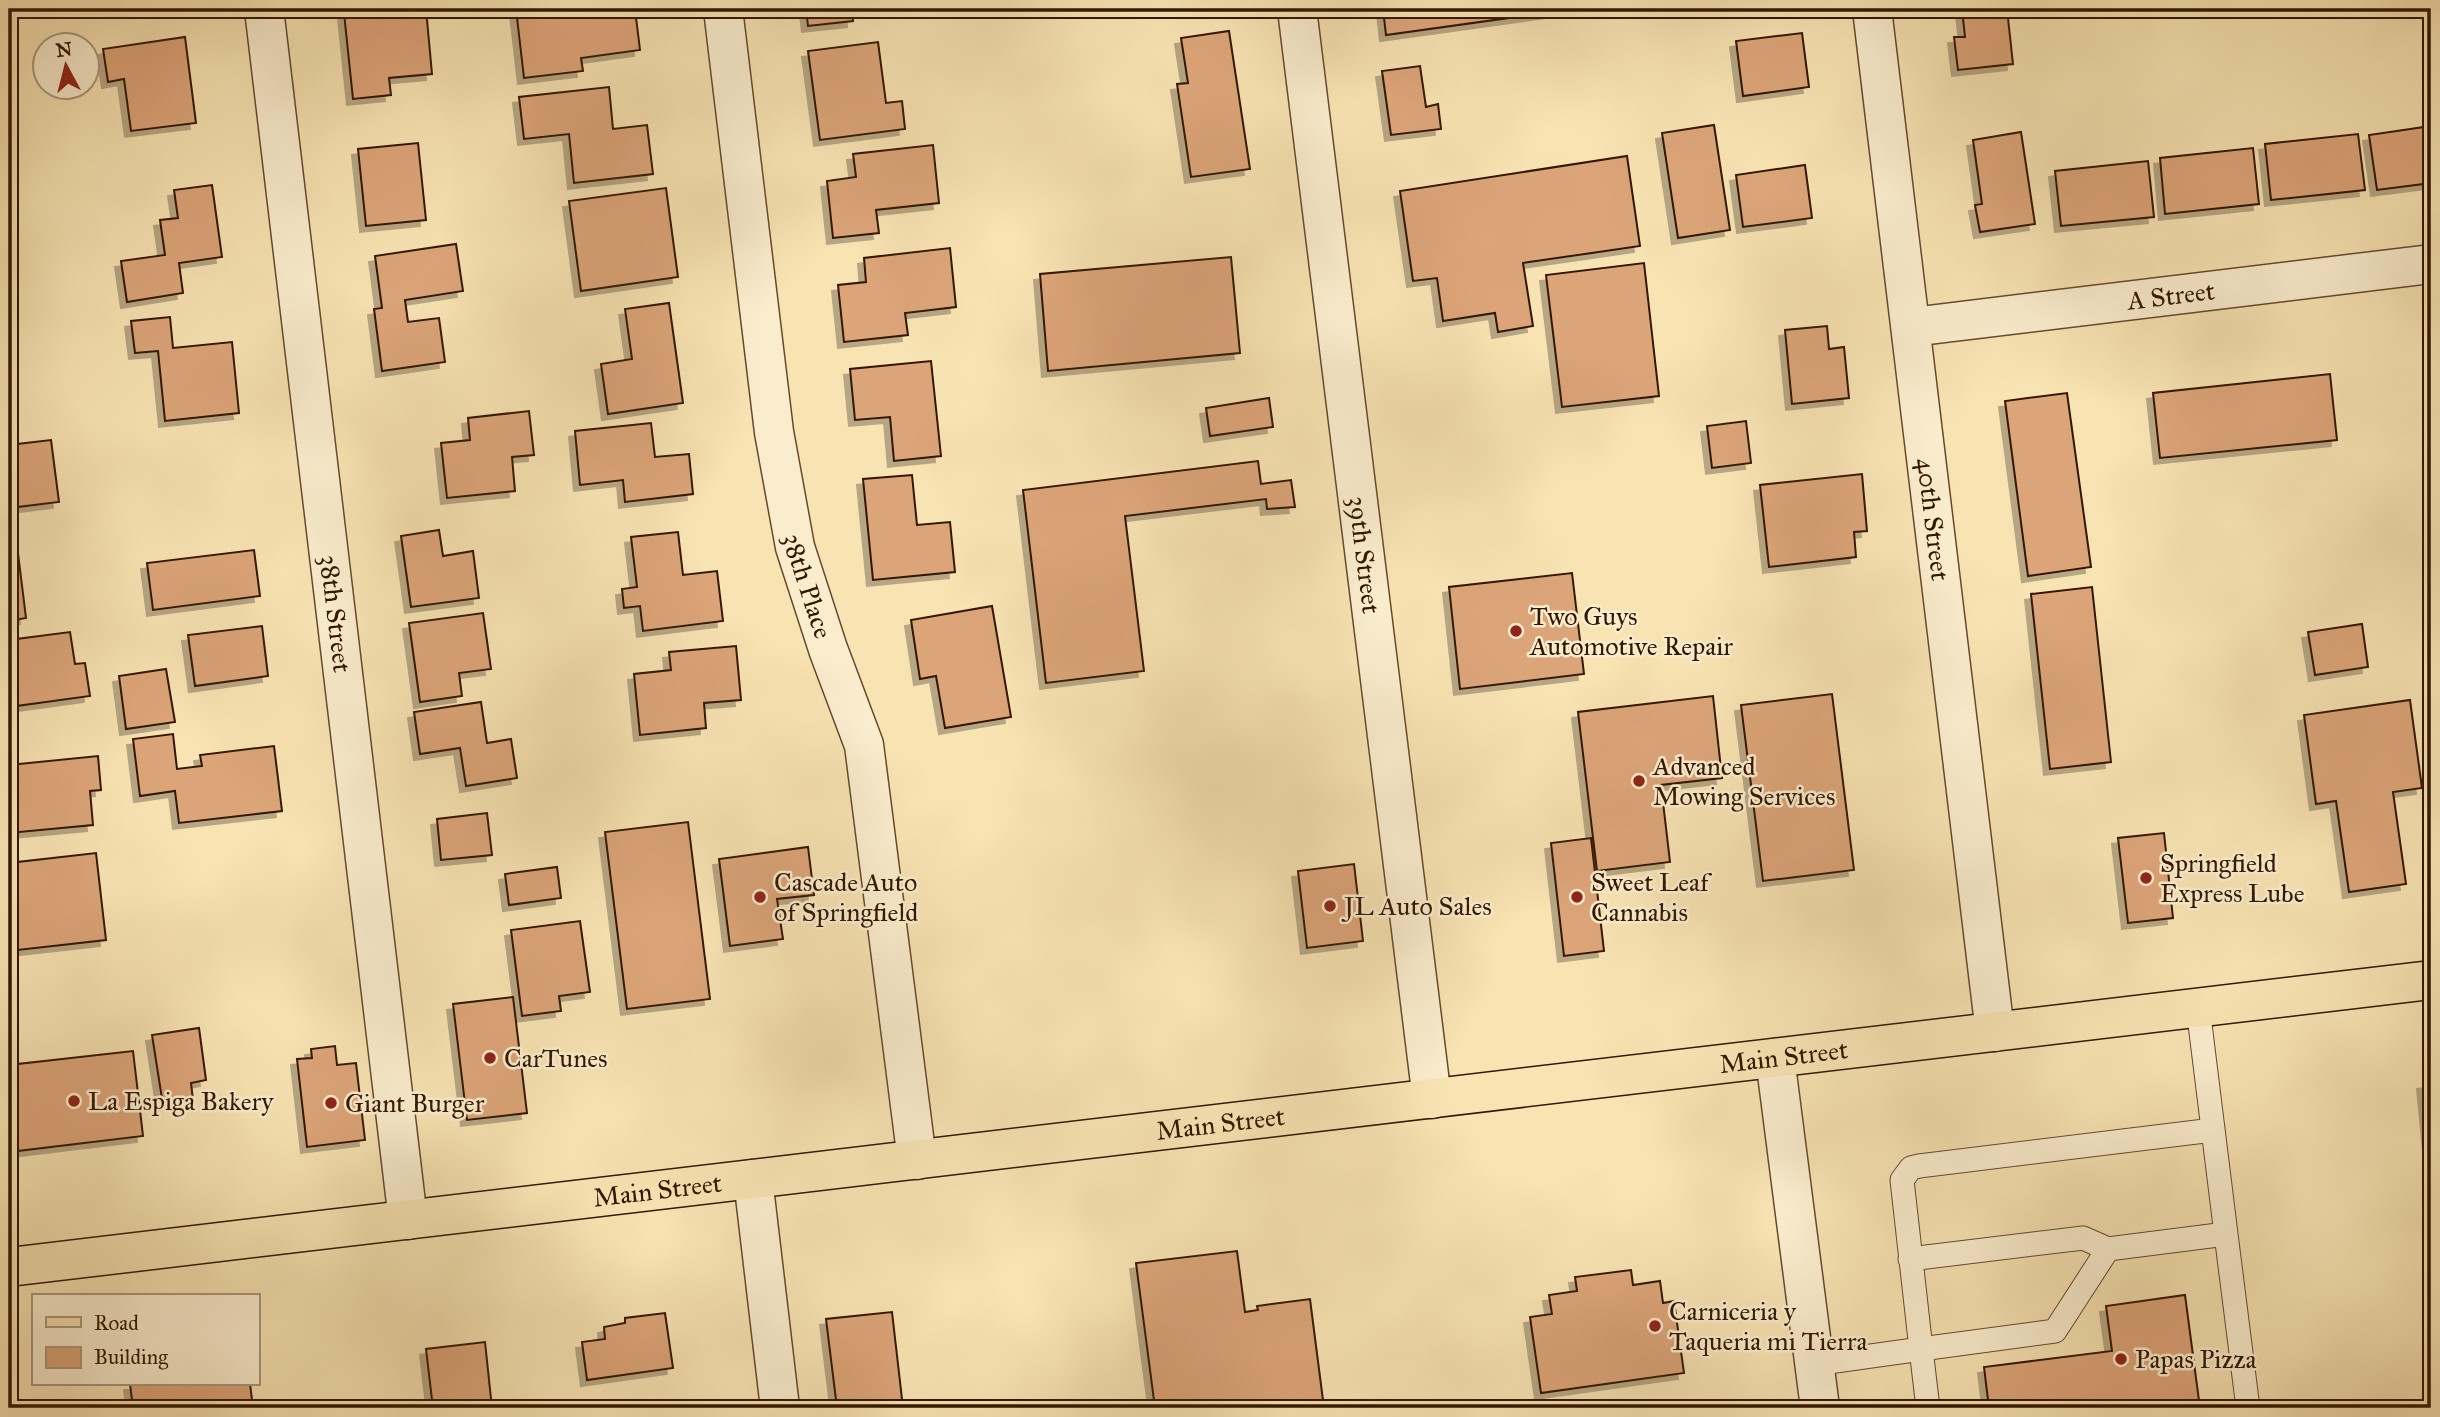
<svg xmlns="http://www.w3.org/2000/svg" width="2440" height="1417" font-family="'IM FELL Great Primer',serif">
<defs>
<filter id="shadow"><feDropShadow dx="-6" dy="6" stdDeviation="0" flood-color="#0004"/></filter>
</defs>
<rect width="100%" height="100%" fill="#f8e3b3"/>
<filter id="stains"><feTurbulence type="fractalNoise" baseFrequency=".00286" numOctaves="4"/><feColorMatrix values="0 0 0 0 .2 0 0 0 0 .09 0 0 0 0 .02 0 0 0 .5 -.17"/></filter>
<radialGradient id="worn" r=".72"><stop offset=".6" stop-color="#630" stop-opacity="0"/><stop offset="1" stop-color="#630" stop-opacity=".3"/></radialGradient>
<path fill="#dca479" stroke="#321700" stroke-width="2" filter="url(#shadow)" d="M383,9H426L432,74L389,78L391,95L353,99L344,13Z
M516,9H635L640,50L581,58L583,71L524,78Z
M806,9H852L853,21L808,26Z
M1383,9H1552V12L1386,35Z
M1962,9H2007L2013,64L1958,70L1954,37H1965Z
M1229,31L1250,169L1191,177L1177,84L1188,83L1181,38Z
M1802,33L1809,87L1743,96L1736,41Z
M185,37L196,123L131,131L124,79L108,82L103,49Z
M878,42L886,103L902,101L905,129L820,140L808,51Z
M1420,66L1426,107L1438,104L1441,129L1391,135L1382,71Z
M609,87L613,129L647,125L653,174L574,183L569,134L524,139L519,97Z
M1714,125L1730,230L1678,238L1662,133Z
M2431,126V183L2377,190L2369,135Z
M2021,132L2035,224L1980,232L1975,205L1982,204L1973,140Z
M2358,134L2365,190L2271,200L2265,144Z
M418,143L426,220L366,226L358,149Z
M933,145L939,203L876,210L879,233L833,238L827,181L856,177L853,154Z
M2253,148L2259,204L2165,214L2160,158Z
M1627,156L1640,246L1523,263L1533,326L1498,332L1495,313L1443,321L1437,278L1413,281L1400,191Z
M2148,161L2154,217L2061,226L2055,171Z
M1805,165L1812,218L1743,227L1736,175Z
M212,185L222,257L179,263L183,293L127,302L121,261L165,255L160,220L178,218L174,190Z
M666,188L678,277L581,291L569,201Z
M456,244L463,291L405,300L408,322L439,318L445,362L382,371L374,309L382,308L375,256Z
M950,248L956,307L905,313L908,335L844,342L838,285L866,282L864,258Z
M1231,257L1240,353L1048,371L1040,274Z
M1644,263L1659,396L1562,407L1546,275Z
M669,303L683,403L608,414L601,364L632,359L625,309Z
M170,317L173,348L232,342L239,413L165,421L158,351L135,353L131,321Z
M1827,326L1829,349L1844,347L1849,398L1792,404L1785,330Z
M931,361L941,456L894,461L890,417L855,420L850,369Z
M2330,374L2337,440L2160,458L2153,393Z
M2067,393L2091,567L2028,576L2005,401Z
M1269,398L1273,427L1210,436L1206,408Z
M529,411L534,455L512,457L515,491L447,498L441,443L470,440L468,418Z
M1746,421L1751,463L1712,468L1707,426Z
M651,423L655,457L689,454L693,494L625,502L623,480L580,485L575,431Z
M51,440L59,502L9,508V445Z
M1258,461L1261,484L1291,480L1295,507L1267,509L1266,499L1125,516L1144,671L1046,683L1023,490Z
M1862,474L1867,531L1854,532L1856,557L1769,567L1760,485Z
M912,475L917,525L950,522L955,572L873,580L863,479Z
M15,529L26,618L9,621V530Z
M439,530L443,556L473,551L479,598L411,607L401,536Z
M678,532L683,575L717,571L723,621L643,631L640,606L624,608L622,589L637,587L631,537Z
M254,550L260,596L153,610L147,563Z
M1572,573L1584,674L1460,689L1449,587Z
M2092,587L2111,762L2050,769L2031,594Z
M992,606L1011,717L945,728L936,676L920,679L911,620Z
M483,613L491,669L459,673L462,696L420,702L409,623Z
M2362,624L2368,667L2315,675L2308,632Z
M262,626L268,676L195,686L188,635Z
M70,632L75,664L85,663L90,696L9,707V640Z
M736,646L741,700L704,703L706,728L640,735L634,674L671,670L669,652Z
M166,669L175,722L126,729L119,676Z
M1832,694L1854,870L1763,881L1741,705Z
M1713,696L1722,778L1661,785L1670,862L1597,871L1578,712Z
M2410,700L2422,788L2393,792L2406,884L2349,892L2336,801L2316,804L2304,715Z
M481,702L487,743L511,739L517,778L466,786L460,748L420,754L414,712Z
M173,734L177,769L202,766L200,755L274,746L282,811L179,823L175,791L140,796L133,739Z
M98,756L101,790L90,791L93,825L9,833V765Z
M487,813L492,855L441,860L437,819Z
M688,822L710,999L627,1009L605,832Z
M2164,833L2173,918L2128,923L2118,838Z
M1591,838L1604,951L1564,956L1551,843Z
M808,847L814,895L777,899L783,939L730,946L719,859Z
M96,853L106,940L9,951V863Z
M1354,864L1363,941L1307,948L1298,871Z
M557,867L561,898L509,905L505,874Z
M580,921L590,992L559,996L561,1011L522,1016L511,930Z
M513,997L527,1113L467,1120L453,1004Z
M199,1028L206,1080L191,1083L193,1100L163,1105L152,1035Z
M335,1046L337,1065L356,1063L365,1140L307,1147L297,1059L312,1058L311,1049Z
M133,1051L143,1136L9,1152V1065Z
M2431,1082V1165L2423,1083Z
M1237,1251L1245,1312L1258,1310L1257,1306L1310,1299L1324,1408H1155L1136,1263Z
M1631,1270L1633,1285L1660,1281L1663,1303L1674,1301L1684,1373L1541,1393L1530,1317L1552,1314L1549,1295L1577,1291L1575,1277Z
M2185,1295L2200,1408H1989L1984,1367L2112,1351L2106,1306Z
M892,1312L903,1408H837L826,1319Z
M665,1313L673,1368L587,1380L582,1342L605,1339L604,1327L625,1323V1318Z
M485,1342L492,1408H433L426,1349Z
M130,1384H250L253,1408H133Z"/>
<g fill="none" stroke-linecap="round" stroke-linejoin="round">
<g stroke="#644a2d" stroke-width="25">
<path id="lane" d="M2226,1234L2248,1408
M2108,1249L2055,1331L1921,1349L1902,1180L1911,1168L1919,1166L2213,1130
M1910,1259L2083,1238L2108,1249L2226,1234L2198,1008
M1814,1364L1921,1349L1928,1408"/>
</g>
<g stroke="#644a2d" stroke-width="41">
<g id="street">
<path id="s1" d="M264,9L408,1220"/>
<path id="s2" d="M723,9L774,432L795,547L828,649L864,745L917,1160"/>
<path id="s3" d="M1297,9L1432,1099"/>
<path id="s4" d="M1872,9L1995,1032"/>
<path id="s5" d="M1912,327L2431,264"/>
<path d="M1775,1058L1820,1408"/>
<path d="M753,1179L780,1408"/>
</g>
</g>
<g stroke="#321700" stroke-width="41">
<g id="primary">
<path id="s6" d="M9,1267L2431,980"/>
</g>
</g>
<use href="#lane" stroke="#faedce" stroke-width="23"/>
<use href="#street" stroke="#faedce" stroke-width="38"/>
<use href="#primary" stroke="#f8e3b3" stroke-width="38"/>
</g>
<g fill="#8f2418" stroke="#faedce" stroke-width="2.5">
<circle cx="1516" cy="631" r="7"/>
<circle cx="1639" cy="781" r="7"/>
<circle cx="2146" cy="878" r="7"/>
<circle cx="760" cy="897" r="7"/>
<circle cx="1577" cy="897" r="7"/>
<circle cx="1330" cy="906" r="7"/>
<circle cx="490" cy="1058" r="7"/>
<circle cx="74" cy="1101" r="7"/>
<circle cx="331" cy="1103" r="7"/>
<circle cx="1655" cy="1326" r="7"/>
<circle cx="2121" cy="1359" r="7"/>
</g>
<g text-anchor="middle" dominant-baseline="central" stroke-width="5" stroke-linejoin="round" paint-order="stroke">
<g font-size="26" fill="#321700" stroke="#faedce">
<text stroke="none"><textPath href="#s5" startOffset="261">A Street</textPath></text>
<text stroke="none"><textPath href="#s4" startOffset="514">40th Street</textPath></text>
<text stroke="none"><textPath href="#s3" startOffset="550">39th Street</textPath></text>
<text stroke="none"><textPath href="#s2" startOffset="584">38th Place</textPath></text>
<text stroke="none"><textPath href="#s1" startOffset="609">38th Street</textPath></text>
<text stroke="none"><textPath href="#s6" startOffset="1787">Main Street</textPath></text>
<text stroke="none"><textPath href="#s6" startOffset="1220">Main Street</textPath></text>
<text stroke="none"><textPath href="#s6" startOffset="653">Main Street</textPath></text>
</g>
<g font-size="26" fill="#321700" stroke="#faedce" text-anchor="start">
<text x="1530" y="616">Two Guys<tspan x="1530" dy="30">Automotive Repair</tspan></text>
<text x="1653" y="766">Advanced<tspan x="1653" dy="30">Mowing Services</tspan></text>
<text x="2160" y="863">Springfield<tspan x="2160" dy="30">Express Lube</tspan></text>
<text x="774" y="882">Cascade Auto<tspan x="774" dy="30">of Springfield</tspan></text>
<text x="1591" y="882">Sweet Leaf<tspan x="1591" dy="30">Cannabis</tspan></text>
<text x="1344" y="906">JL Auto Sales</text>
<text x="504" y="1058">CarTunes</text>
<text x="88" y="1101">La Espiga Bakery</text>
<text x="345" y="1103">Giant Burger</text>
<text x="1669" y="1311">Carniceria y<tspan x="1669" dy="30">Taqueria mi Tierra</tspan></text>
<text x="2135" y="1359">Papas Pizza</text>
</g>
</g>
<rect width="2440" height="1417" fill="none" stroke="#f8e3b3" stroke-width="35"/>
<rect x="10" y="10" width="2419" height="1396" fill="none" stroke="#321700" stroke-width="3.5"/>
<rect x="18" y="18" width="2405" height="1382" fill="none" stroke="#321700" stroke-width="2"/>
<rect x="32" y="1294" width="228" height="91" fill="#faedce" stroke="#aa977c" stroke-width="2"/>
<rect x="46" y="1317" width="35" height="10" fill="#f8e3b3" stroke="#aa977c" stroke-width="2"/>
<text x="94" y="1330" font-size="21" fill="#321700">Road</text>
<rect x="46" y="1347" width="35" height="21" fill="#dca479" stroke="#aa977c" stroke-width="2"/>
<text x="94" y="1364" font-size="21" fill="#321700">Building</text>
<g transform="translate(66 66) rotate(353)"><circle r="33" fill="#faedce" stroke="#aa977c" stroke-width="2"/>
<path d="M0-5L12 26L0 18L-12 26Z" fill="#8f2418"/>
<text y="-10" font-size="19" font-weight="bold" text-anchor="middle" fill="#321700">N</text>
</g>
<rect width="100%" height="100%" filter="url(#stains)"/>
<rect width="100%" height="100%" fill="url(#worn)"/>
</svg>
